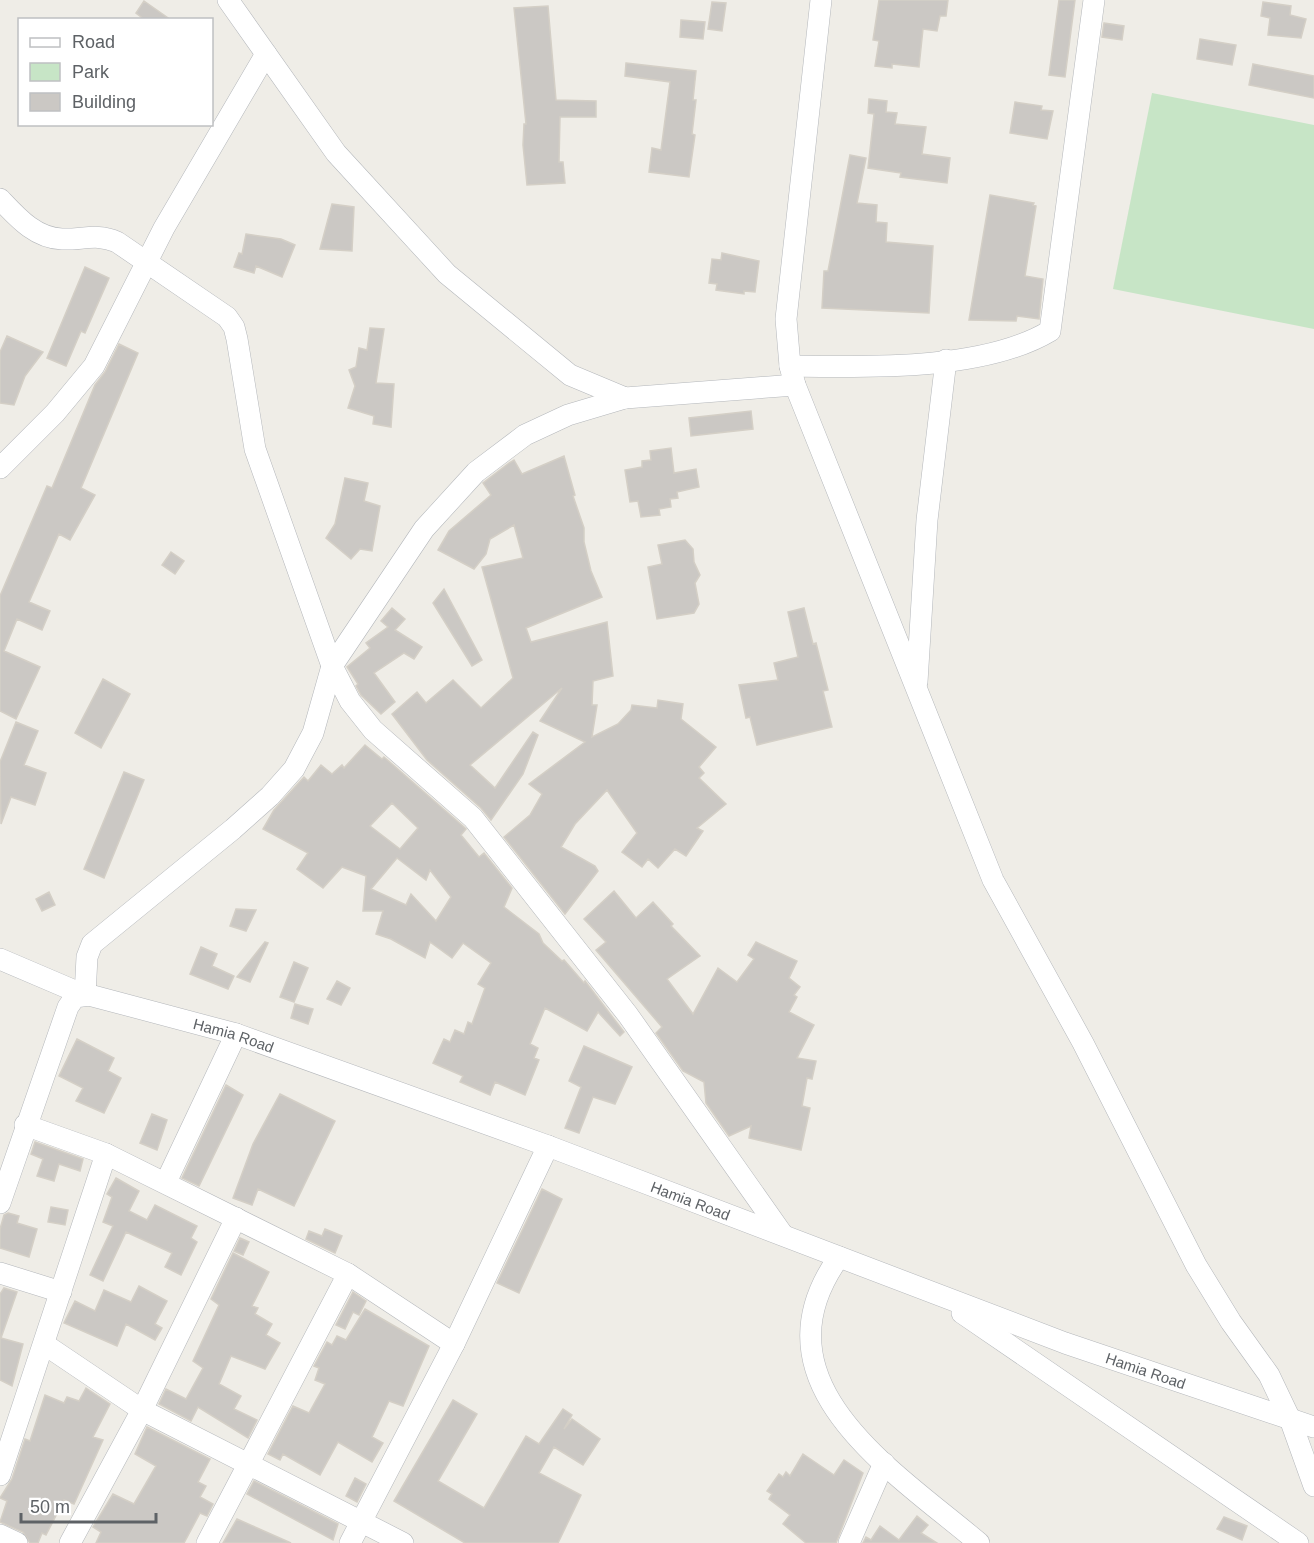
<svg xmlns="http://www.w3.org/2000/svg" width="1314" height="1543" font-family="Helvetica,sans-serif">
<rect width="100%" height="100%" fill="#efede7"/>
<path fill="#c7e5c6" d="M1152,93L1314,125V329L1113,289Z"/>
<path fill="#cbc8c4" stroke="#d4cfc6" stroke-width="1.5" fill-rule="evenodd" d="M879,0H948L946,16H940L937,31L923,29L919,67L892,64V68L875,66L879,41L873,40Z
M1059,0H1075L1065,77L1049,75Z
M144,1L171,20H145L136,13Z
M712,2L726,3L722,31L708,29Z
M1263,2L1291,6L1290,15L1306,19L1301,38L1268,35L1270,18L1261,16Z
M548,6L556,100L596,101V117H560L559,162H563L565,183L527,185L523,145L524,124H526L514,8Z
M681,20L705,22L703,39L680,37Z
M1104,23L1124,26L1122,40L1102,37Z
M1200,39L1236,45L1232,65L1197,59Z
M626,63L696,71L693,100H696L692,134L695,135L689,177L649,172L652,148L661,150L670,82L625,76Z
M1253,64L1314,76V98L1249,85Z
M869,99L887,101L886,112L897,113L895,124L926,127L922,154L950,158L947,183L900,177L901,173L868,168L874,114L868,113Z
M1015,102L1042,106L1041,110L1053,111L1047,139L1010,133Z
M850,155L866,158L857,203L877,205L876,222L887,223L886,242L933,246L929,313L822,308L824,271H828Z
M990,195L1034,203L1033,205L1036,206L1025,276L1043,279L1039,319L1017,316L1016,321L969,320Z
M332,204L354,207L352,251L320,249Z
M246,234L281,239L295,245L282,277L256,266L254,273L234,267L239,253L242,254Z
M722,253L759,261L755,292L744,291V294L716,290L717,284L709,283L712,259L721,260Z
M85,267L109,278L85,333L81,331L66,366L47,358Z
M370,328L384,329L376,383L394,384L391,427L373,424L374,416L348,408L355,386L349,370L356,367L359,348L367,350Z
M7,336L43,352L25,376L14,405L0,403V352Z
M119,344L138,353L81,488L95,495L70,540L59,534L29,602L50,611L42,630L17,619L4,651L40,667L16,719L0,711V596L47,486L52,488L95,385L105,372Z
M751,411L753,429L691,436L689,418Z
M671,448L674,473L696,469L699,487L677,492L678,498L670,499L671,507L659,509L660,515L641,517L638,501L630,502L625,470L642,467V461L651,460L650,451Z
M564,456L575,495L573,496L584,528V542L591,571L602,597L526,628L531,642L607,622L613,676L593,681L592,705H597L592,737L618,724L631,710L632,705L657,708L658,700L683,704L681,719L716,747L699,767L704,773L699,778L726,804L697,828L703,831L686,856L675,849L658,868L648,859L642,867L622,852L637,833L607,790L575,824L561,847L595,866L598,871L565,914L504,837L530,815L542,794L529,784L585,742L540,721L562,688L470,765L495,788L533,732L538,735L523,774L491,820L481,808L427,760L392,714L417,692L426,703L453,680L481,708L513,678L482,567L523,558L514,525L490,539L486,554L474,569L438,550L449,531L491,495L483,483L509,463L514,460L522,474Z
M345,478L368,483L364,501L380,506L372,551L360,549L351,559L326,538L335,524Z
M685,540L693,549L694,562L700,575L695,583L699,604L694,613L657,619L648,567L662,564L658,545Z
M171,552L184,561L175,574L162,565Z
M444,589L482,660L472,666L433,603Z
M392,608L405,619L395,630L422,647L414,659L404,653L374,673L395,702L381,714L361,695L356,686L358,684L347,667L370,648L366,643L388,627L381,621Z
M804,608L813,644L816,643L828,690L823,691L832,727L757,745L750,717L746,718L739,685L778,680L774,663L798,657L788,612Z
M103,679L130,694L101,748L75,733Z
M16,722L38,731L24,765L46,773L35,805L11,797L1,824L0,762Z
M365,745L382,759L384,757L464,827L466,829L461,835L479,857L484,853L512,888L504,907L539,934L543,943L562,961L564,960L584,983L585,981L624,1032L620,1036L598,1012L587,1031L545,1008L530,1044L538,1048L534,1058L539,1060L525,1095L495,1082L490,1095L460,1082L463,1076L433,1063L444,1039L450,1042L455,1030L464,1034L468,1022L472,1024L485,988L478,984L491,963L463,943L452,958L430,942L425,958L391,939L376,934L383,911H363L366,876L342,867L323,888L297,869L308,853L263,829L274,810L304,777L308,781L321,765L332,774L342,765L344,768ZM392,803L418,828L400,849L370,826ZM397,858L426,880L430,870L451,897L436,921L411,894L406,905L371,889Z
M124,772L144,780L104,878L84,869Z
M614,891L636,918L653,902L673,924L671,926L700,956L667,979L693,1014L718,968L737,982L754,959L748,955L756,942L797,961L789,978L800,987L794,995L797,997L789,1012L814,1025L797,1058L816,1061L812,1079L807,1078L802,1106L810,1108L801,1150L749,1138L751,1126L729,1136L706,1103L704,1082L683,1071L656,1033L662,1027L596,950L606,942L584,919Z
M49,892L55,905L42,911L36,899Z
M236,909L256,910L246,931L230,926Z
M265,942L268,943L250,982L237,977Z
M201,947L217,954L212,966L234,976L228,989L190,974Z
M294,962L308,968L294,1002L280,997Z
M337,981L350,988L341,1005L327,999Z
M295,1004L313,1009L308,1024L291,1018Z
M77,1039L114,1058L108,1071L121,1078L104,1113L76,1101L83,1088L59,1076Z
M584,1046L632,1067L615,1104L593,1097L579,1133L565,1128L581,1087L569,1081Z
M226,1085L243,1095L199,1186L182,1178Z
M280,1094L335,1121L294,1206L258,1189L252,1205L233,1198L253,1144Z
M152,1114L167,1120L157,1150L140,1143Z
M35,1142L83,1159L80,1171L59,1164L54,1181L37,1176L43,1159L31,1154Z
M116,1178L139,1191L129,1211L147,1220L155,1205L197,1226L191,1238L197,1242L181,1275L165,1267L172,1253L126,1232L103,1281L90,1275L113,1226L103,1222L112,1197L107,1194Z
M542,1189L562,1199L519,1293L497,1283Z
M51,1207L68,1210L65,1225L48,1222Z
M8,1213L19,1216L17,1223L37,1229L29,1257L0,1248V1229L4,1215Z
M325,1229L342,1236L335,1253L306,1239L309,1231L322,1236Z
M240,1238L249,1242L243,1255L234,1251Z
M233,1253L269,1272L252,1306L258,1308L255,1314L272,1324L266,1335L280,1343L265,1369L231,1356L219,1384L241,1396L234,1409L257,1420L248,1438L198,1407L191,1421L159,1404L166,1389L186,1399L203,1368L193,1361L219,1305L211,1299Z
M139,1286L167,1301L155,1324L162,1328L155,1340L126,1324L117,1346L64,1323L75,1301L95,1311L104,1290L131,1302Z
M4,1288L17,1292L1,1338L23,1344L12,1386L0,1380V1294Z
M353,1292L366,1301L359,1315L353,1312L345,1329L336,1325Z
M365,1309L429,1346L403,1406L389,1401L372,1437L383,1443L372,1462L338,1442L320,1475L283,1454L280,1460L268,1454L293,1406L309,1413L325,1384L315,1380L319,1368L314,1366L327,1342L332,1345L337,1336L346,1340Z
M86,1388L110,1404L93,1437L103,1440L74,1504L64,1500L46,1535L42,1533L38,1543H30L23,1532L0,1522L7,1501L0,1498L12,1479L25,1439L30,1441L45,1395L64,1403L67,1397L79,1401Z
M453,1400L477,1414L438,1481L484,1508L526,1436L539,1444L563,1409L572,1415L564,1429L572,1419L600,1439L583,1465L554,1447L539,1473L581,1495L558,1543H465L394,1501Z
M147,1427L210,1459L198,1482L206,1486L200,1497L213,1504L207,1516L200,1513L184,1543H96L101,1532L93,1527L113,1494L134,1504L156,1466L135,1454Z
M803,1454L834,1475L844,1460L863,1473L836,1543H806L783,1524L790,1515L769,1499L772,1494L767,1491L779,1474L783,1477L786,1472L790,1476Z
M355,1478L366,1484L357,1502L346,1496Z
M254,1481L338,1524L333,1540L247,1494Z
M917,1516L928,1525L921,1533L937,1543H863L866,1537L871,1540L880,1526L899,1540Z
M1224,1517L1247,1526L1242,1540L1217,1529Z
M237,1519L291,1543H223Z"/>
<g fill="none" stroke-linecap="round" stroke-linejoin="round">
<g stroke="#b4b7bb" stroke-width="22">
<g id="minor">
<path d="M228,0L336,153L447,274L570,375L625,398L795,385"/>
<path d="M821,0L786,319L790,366L795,385L993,880L1083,1043L1196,1265L1231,1322L1269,1375L1290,1419L1314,1486"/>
<path d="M0,199C17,217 35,238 62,239C82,240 97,233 117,242L227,317L234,327L237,339L255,449L332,666L350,701L373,730L473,818L628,1015L783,1235"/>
<path d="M790,366C867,367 983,371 1050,331L1094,0"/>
<path d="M0,468L55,413L94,366L164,228L266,54"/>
<path d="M917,682L927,520L946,360"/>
<path d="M0,959L82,994"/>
<path d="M85,995L87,957L92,944L233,829L270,796L294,769L313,733L332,666L424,529L476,472L525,435L568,415L625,398"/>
<path d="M25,1125L106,1154L348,1274L454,1344"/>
<path d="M166,1182L236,1034"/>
<path id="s1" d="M0,1203L68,1007L75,997L89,995L236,1034L548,1146L1065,1343L1314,1427"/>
<path d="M839,1257C749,1383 894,1471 979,1543"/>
<path d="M0,1273L61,1292"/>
<path d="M962,1313L1298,1543"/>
<path d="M44,1344L142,1410L403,1543"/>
<path d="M0,1475L106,1154"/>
<path d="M0,1535L17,1543"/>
<path d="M70,1543L142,1410L236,1218"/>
<path d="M207,1543L348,1274"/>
<path d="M350,1543L454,1344L548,1146"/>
<path d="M849,1543L884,1463"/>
</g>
</g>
<use href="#minor" stroke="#fff" stroke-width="21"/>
</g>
<g text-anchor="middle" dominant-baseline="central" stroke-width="6" stroke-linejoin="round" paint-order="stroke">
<g font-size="15" fill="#5e6266" stroke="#fff">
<text stroke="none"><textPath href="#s1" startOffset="384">Hamia Road</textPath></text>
<text stroke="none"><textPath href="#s1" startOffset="870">Hamia Road</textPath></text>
<text stroke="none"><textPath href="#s1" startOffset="1356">Hamia Road</textPath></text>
</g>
</g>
<rect x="18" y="18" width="195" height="108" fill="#ffffff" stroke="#bfc0c2" stroke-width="1.5"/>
<rect x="30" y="38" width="30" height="9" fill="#ffffff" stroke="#bfc0c2" stroke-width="1.5"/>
<text x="72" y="48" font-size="18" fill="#5e6266">Road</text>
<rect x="30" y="63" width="30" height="18" fill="#c7e5c6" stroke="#bfc0c2" stroke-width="1.5"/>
<text x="72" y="78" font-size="18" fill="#5e6266">Park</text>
<rect x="30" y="93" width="30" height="18" fill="#cbc8c4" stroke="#bfc0c2" stroke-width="1.5"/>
<text x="72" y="108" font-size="18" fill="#5e6266">Building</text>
<path d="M21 1513v9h135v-9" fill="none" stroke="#5e6266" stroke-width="3"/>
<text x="30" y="1513" font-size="18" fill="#5e6266" stroke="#ffffff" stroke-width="4.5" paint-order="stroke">50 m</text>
</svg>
